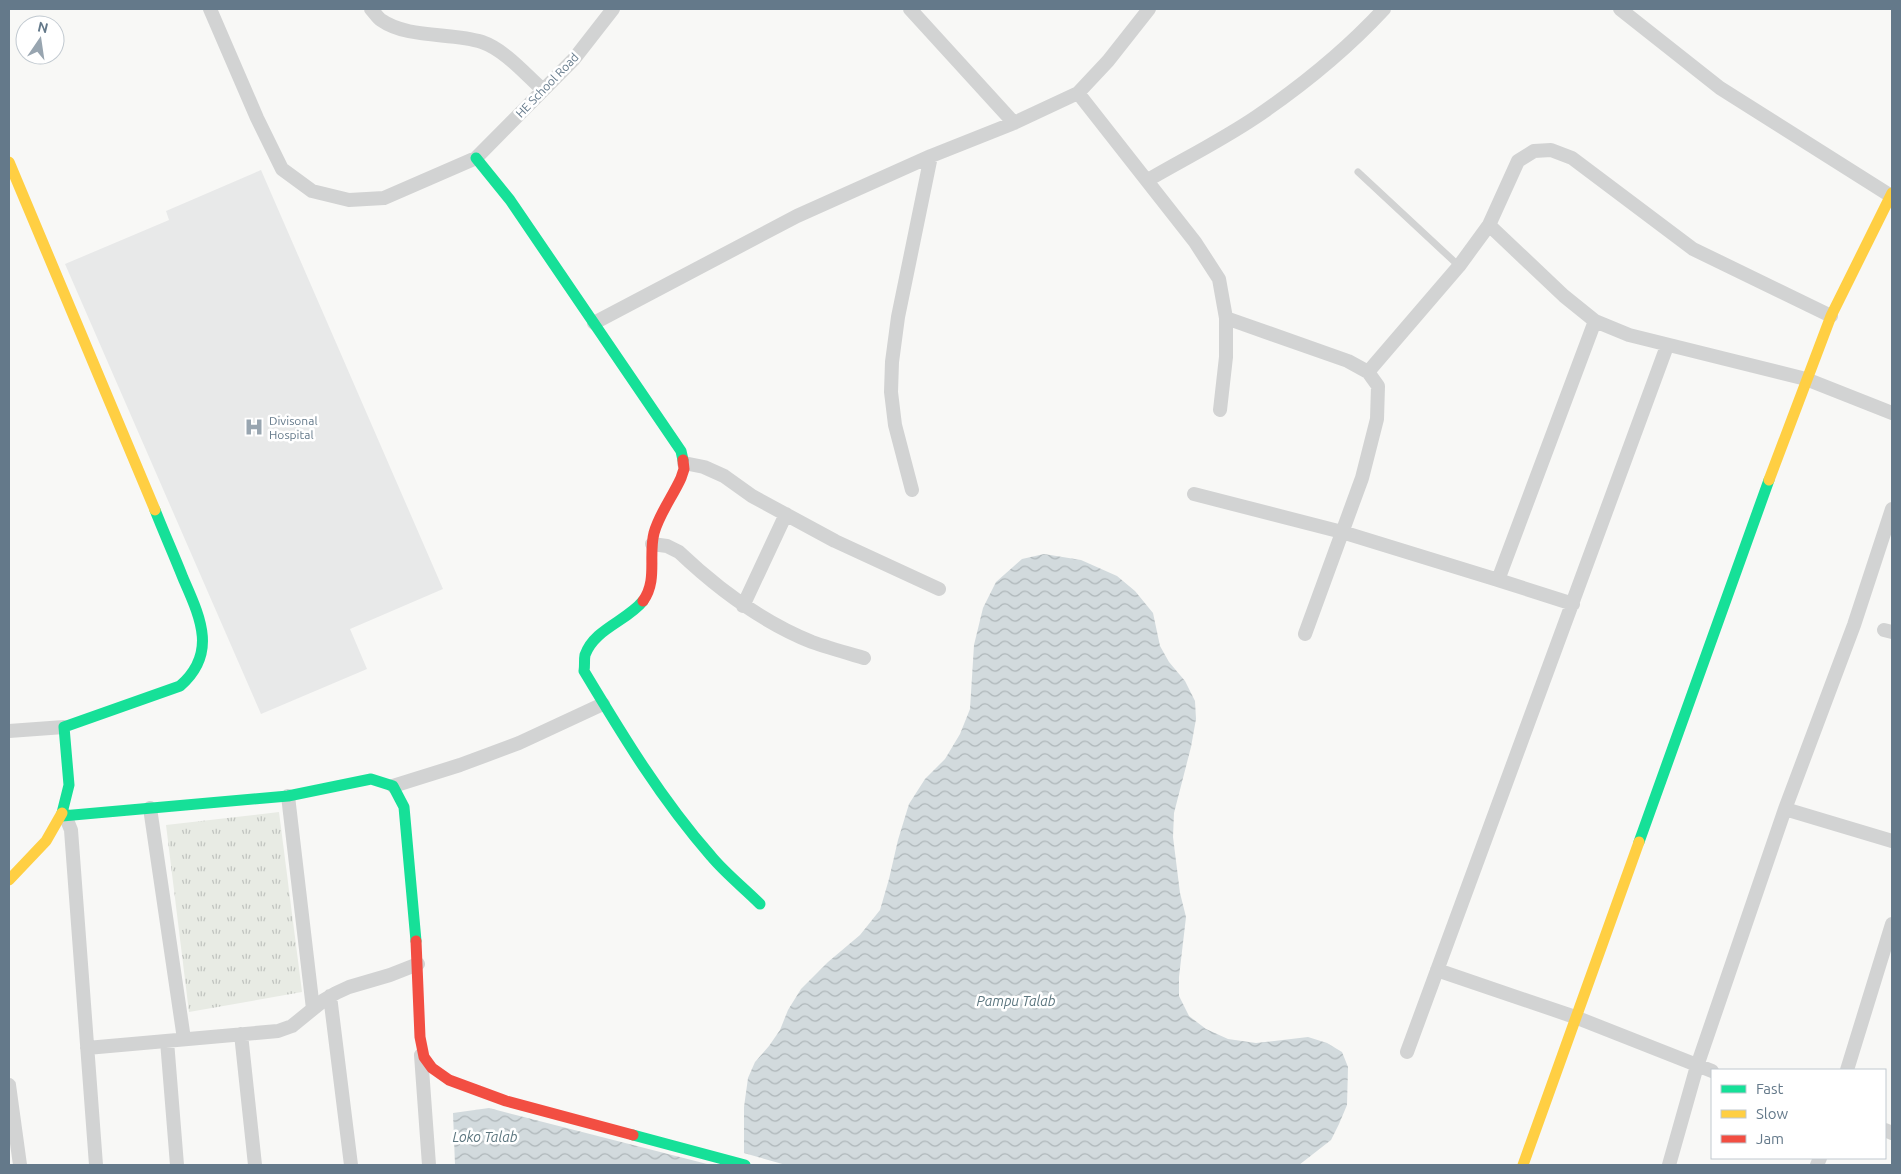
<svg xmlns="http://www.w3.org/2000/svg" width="1901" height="1174" font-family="Ubuntu,sans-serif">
<defs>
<pattern id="park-tufts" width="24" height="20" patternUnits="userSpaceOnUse" patternTransform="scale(1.25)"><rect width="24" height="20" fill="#e8ebe4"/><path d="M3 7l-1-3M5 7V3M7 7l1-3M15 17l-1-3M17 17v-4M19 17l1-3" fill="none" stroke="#c0c3bf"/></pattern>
<pattern id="water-waves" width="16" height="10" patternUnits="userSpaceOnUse" patternTransform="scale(1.25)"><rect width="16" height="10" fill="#d2dadd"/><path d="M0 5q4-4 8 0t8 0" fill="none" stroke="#aeb6b9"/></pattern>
</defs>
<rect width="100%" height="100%" fill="#f8f8f6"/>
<path fill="#e8e9e9" d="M261,170L443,589L350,629L367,669L261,714L65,264L169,220L166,211Z"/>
<path fill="url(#park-tufts)" d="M279,812L302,992L189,1012L166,825Z"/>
<path fill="url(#water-waves)" d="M1044,554L1081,560L1117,576L1135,591L1153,613L1160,646L1169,662L1185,681L1195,701L1196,719L1191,747L1174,813L1173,837L1180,893L1186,917L1179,977V996L1189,1016L1206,1029L1228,1039L1256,1043L1308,1037L1327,1043L1342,1052L1348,1067L1347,1105L1339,1124L1331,1140L1299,1165H786L744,1153V1107L748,1078L755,1062L769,1046L780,1030L788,1010L801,989L828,962L860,935L880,910L889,879L898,840L909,804L925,779L945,759L960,734L970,709L974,645L983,608L996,582L1022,559Z
M489,1108L711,1165H455L453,1113Z"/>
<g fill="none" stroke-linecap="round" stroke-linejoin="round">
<path stroke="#d2d3d3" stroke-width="7" d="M1358,172L1459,266"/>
<path stroke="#d2d3d3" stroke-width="14" d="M210,9L257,118L282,169L312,191L349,200L384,198L476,158L574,59L613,9
M371,9C374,12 378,18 381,20C408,39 452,32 482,42C505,50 525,74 543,90
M910,9L1014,123
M1620,9L1720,88L1891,196
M1078,93L1195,242L1219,279L1226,318V357L1220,410
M1148,180C1184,159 1222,140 1256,117C1303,85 1346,50 1384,9
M1489,225L1518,161L1534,151L1551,150L1572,158L1693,249L1831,316
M1226,318L1348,361L1368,372L1378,386L1377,419L1362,478L1305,634
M594,323L797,216L931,156L1014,123L1078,93L1108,61L1149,9
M1368,372L1459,266L1489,225L1564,296L1595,321L1629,335L1806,379L1892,413
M684,463L704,467L724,476L752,496L835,541L939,589
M912,490L895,425L891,392L892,362L898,317L931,156
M1194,494L1342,532L1498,580L1595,321
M652,544L667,546L679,552C718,589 762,622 812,642C829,648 847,653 864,658
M1498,580L1573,604
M743,606L786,514
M1884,630L1892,632
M9,731L64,727
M393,786L460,765L519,743L603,704
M288,796L313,1009
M150,808L184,1039
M1785,809L1892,841
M65,815L71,830L96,1165
M1437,970L1575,1017L1712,1071
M330,996L351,1165
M241,1034L255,1165
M167,1041L177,1165
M87,1048L278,1031L292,1026L324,1000L336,993L349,987L390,975L418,964
M1407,1052L1667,346
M421,1055L429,1165
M1847,1070L1892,924
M9,1085L20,1165
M1885,1130L1892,1133
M1669,1165L1697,1066L1785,809L1854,625L1892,509
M1817,1165L1820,1158"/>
<path stroke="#16e098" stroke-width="11" d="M476,158L510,200L681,451L683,460
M643,601C627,621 594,629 585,655C584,660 585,666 584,671C623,736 661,799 711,856C725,873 744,888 760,904
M62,813L69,785L64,727L180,686C218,653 200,617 183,578C174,555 164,533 155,510
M62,816L288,796L371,779L393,786L404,807L416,941
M1639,842L1769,480
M633,1135L745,1165"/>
<path stroke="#ffcf43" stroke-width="11" d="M9,162L155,510
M1769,480L1831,316L1892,193
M9,880L46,841L62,813
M1523,1165L1639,842"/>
<path stroke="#f24e42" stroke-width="11" d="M643,601C658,580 648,556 654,533C659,514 673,496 681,478L684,469L683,460
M416,941L420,1037L424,1057L432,1068L449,1080L506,1101L633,1135"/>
</g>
<defs>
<g id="hospital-bare" transform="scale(1.5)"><path d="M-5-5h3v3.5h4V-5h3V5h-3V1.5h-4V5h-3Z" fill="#98a5b0" stroke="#fff" stroke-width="2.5" paint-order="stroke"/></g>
</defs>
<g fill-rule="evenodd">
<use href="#hospital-bare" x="254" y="427"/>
</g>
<g text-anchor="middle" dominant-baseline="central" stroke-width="5" stroke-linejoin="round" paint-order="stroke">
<g font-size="12" fill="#64798a" stroke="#fff">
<text transform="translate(547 85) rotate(-46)">HE School Road</text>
</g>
<g font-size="12" fill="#64798a" stroke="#fff" text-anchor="start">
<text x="269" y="420">Divisonal<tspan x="269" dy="14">Hospital</tspan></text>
</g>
<g font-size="14" font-style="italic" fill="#5b757e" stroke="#fff">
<text x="1016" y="1001">Pampu Talab</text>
<text x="485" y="1137">Loko Talab</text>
</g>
</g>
<rect width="1901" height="1174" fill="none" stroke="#64798a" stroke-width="20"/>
<rect x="1711" y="1069" width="175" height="90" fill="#ffffff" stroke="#c1c9d0"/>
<rect x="1721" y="1085" width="25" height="8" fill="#16e098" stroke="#c1c9d0"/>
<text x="1756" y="1094" font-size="15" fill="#64798a">Fast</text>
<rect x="1721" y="1110" width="25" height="8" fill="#ffcf43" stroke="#c1c9d0"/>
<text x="1756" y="1119" font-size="15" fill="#64798a">Slow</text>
<rect x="1721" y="1135" width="25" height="8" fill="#f24e42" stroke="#c1c9d0"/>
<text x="1756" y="1144" font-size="15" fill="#64798a">Jam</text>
<g transform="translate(40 40) rotate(13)"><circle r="24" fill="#ffffff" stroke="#c1c9d0"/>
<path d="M0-4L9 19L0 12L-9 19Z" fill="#98a5b0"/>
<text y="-8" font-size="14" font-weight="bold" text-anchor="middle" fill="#64798a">N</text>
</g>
</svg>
